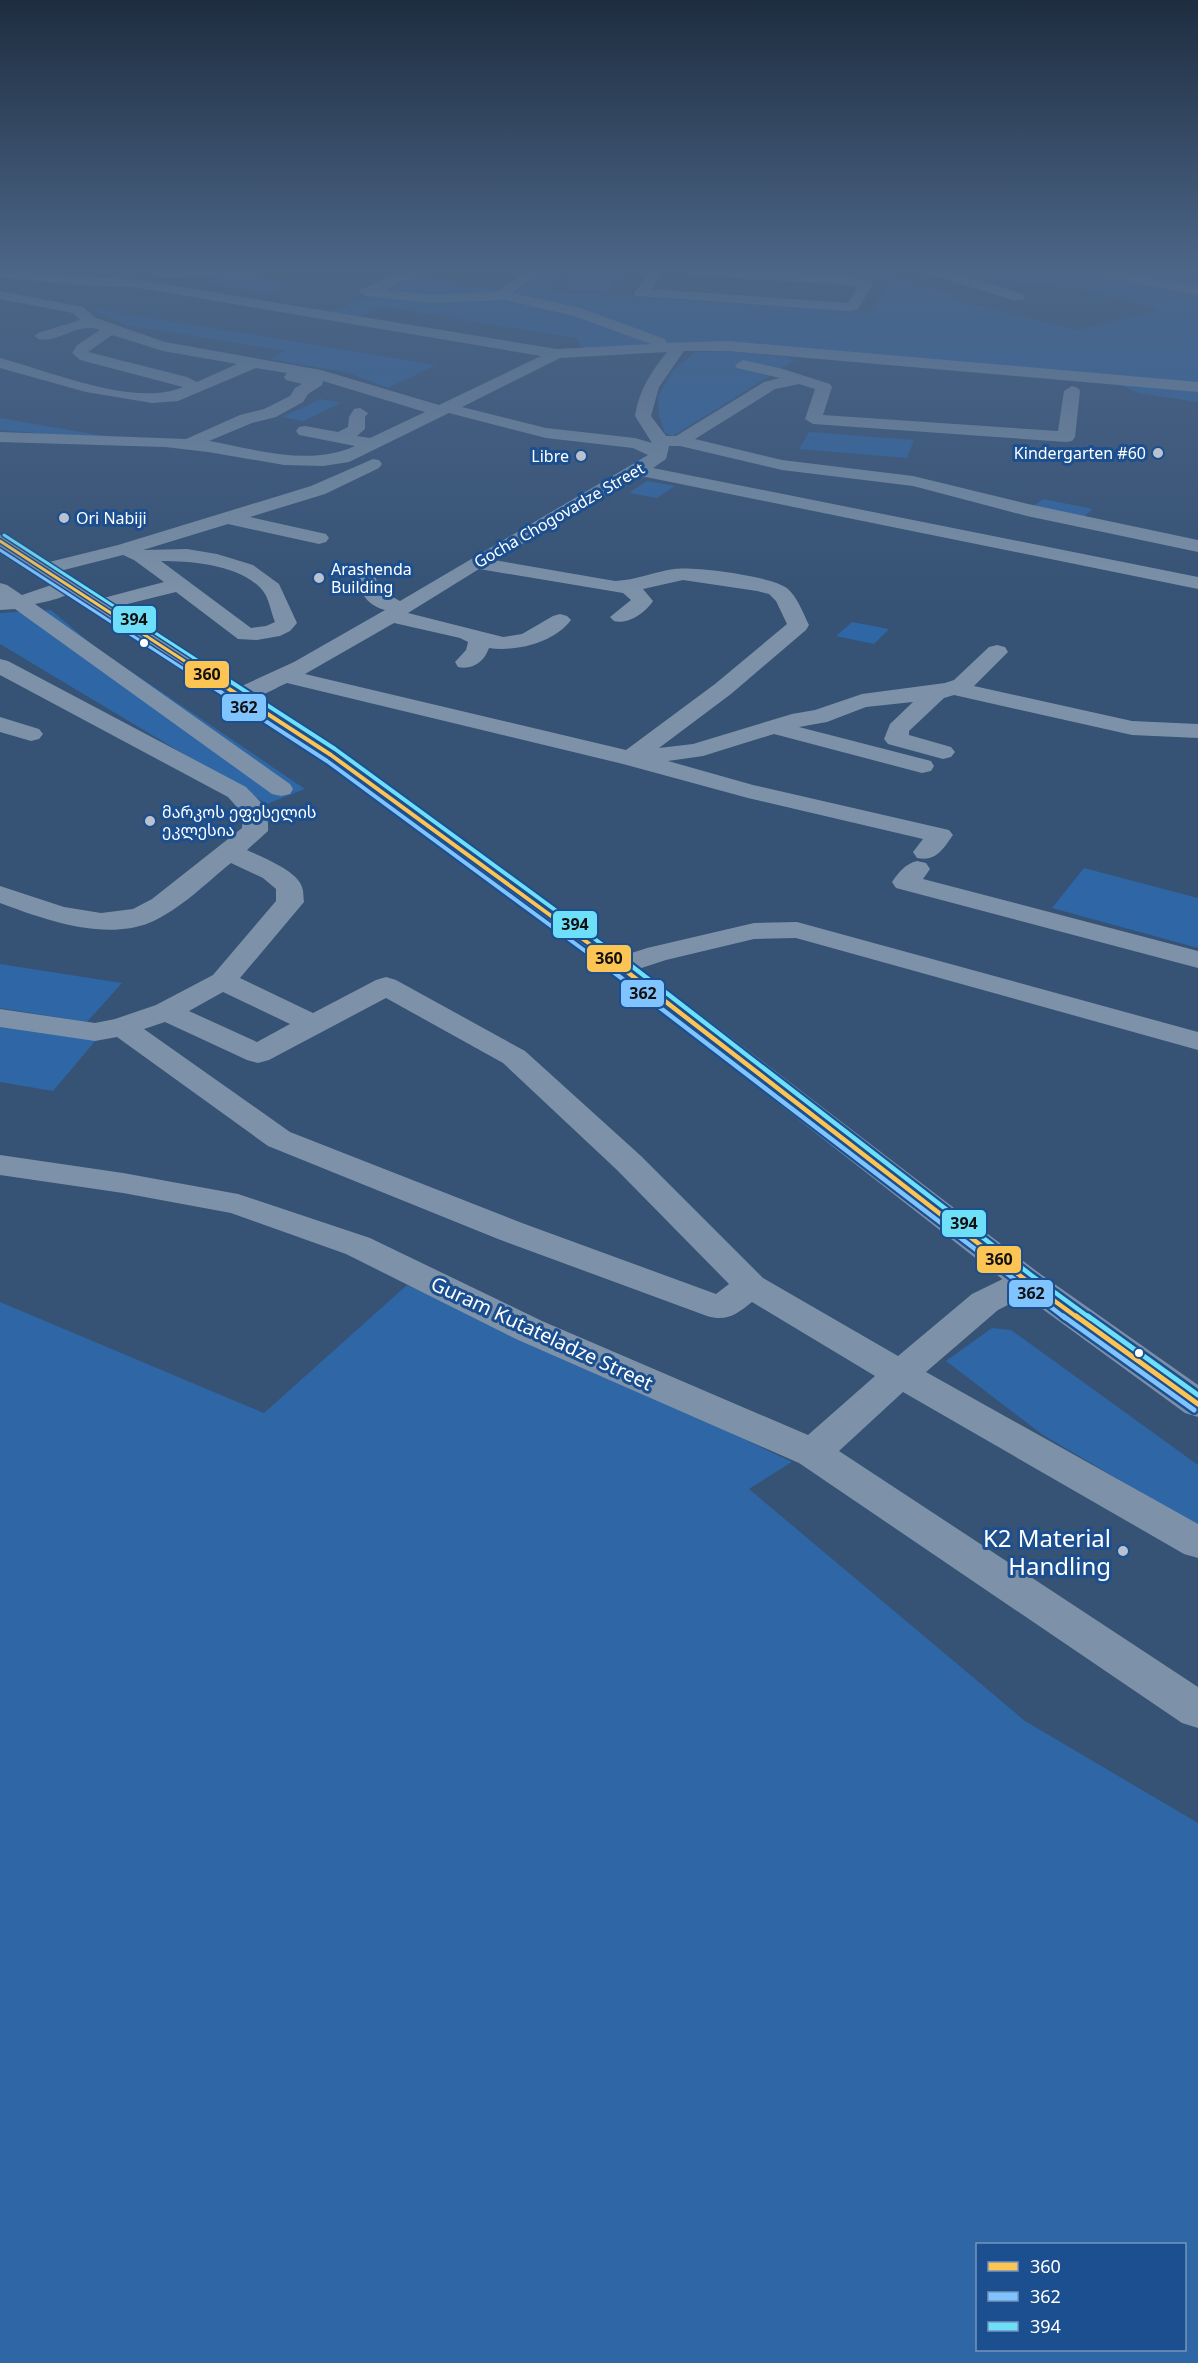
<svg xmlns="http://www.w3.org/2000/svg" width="1198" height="2363" font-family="'Noto Sans','Noto Sans Georgian',sans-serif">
<rect width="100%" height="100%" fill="#365274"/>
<path fill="#2f66a5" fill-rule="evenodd" d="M546,269H567L546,291L873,312L889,280L723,269H863L956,296L949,299L1079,330L1159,310C1124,299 1088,288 1051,285C1013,281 978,280 941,269H1198V384L735,344L582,349L577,338L384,307L360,316L331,312L421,277L513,294Z
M580,269L625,270L605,292L560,289Z
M226,274L291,286L268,293L202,282Z
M90,308L436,365L388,388L349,373L269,359L285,351L126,325Z
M724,351L786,357L794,361L673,436L665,433L659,416L658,397L673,370L695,352Z
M1114,382L1198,392V402L1138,393Z
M321,399L341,403L303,421L282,417Z
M0,418L139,442L0,430Z
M809,432L914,440L907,458L799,449Z
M647,481L675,486L657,498L629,493Z
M1043,499L1093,509L1083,517L1032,507Z
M51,610L95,647L305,789L267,804L0,644V613Z
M852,622L889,629L874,644L836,636Z
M1084,868L1198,898V948L1052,908Z
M0,964L122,983L87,1022L0,1008Z
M0,1023L97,1039L53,1091L0,1082Z
M407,1285L538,1341L792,1462L749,1489L1025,1721L1198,1823V2363H0V1302L264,1413ZM978,2244H1184V2350H978Z
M992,1328L1011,1330L1198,1465V1526L1043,1435L946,1361Z"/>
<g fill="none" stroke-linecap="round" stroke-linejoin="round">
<path fill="#7d92a8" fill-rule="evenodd" d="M0,269L76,277L133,279L557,349L651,344L571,315L505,300L430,303L366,296L359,292L361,289L412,269H432L385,290L430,295L496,292L529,269H546L512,293L580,308L665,339L667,343L728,341L1198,382V392L728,351H684L659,387L651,416L666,436H676L764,382L780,378L737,368L735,365L743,360L783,369L830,384L832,387L823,415L1058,431L1064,391L1072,386L1078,388L1080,391L1075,437L1072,441L1066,442L813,424L805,419L815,389L799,384L775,389L695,439L782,460L913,476L1028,504L1198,540V552L1027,516L913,486L782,470L680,446H669L666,459L653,468L1198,577V589L641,476L494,560L615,581C636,580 654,572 674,569C694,566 773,576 788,589C798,598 803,613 809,625L806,630L731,694L659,748L693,744L792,714L815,710L862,694L945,683L954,680L989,647L997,645L1005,647L1008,652L974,686L1132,721L1198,724V738L1132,735L954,695L944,698L909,731V735L951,747L955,752L951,757L943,759L888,744L884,739L890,724L913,702L866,707L827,722L799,727L931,761L934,766L931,771L922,773L774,734L703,756L668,761L753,785L949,830L953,835C943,849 936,862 917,858L913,852L923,839L748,798L623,764L287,683C271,690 250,704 233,700L230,695L233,690L294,662L385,610C366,605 360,592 356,575L359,571H373L380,590L400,601L648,455L633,448L546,438L449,413L349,462L323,466L284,465L208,452L165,447L0,442V432L186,439L240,415L264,409L290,396L295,388L302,384L286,380L284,377L287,373L256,368L178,401L152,403L86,392L0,368V358C50,371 135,408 183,387L80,360L72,353L77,345L100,330C78,321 58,344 38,339L35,336L38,333L80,320L73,313L0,299V291L83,307L96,318L165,342L321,370L439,405L541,356L133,287L76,285L0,277ZM112,335L163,351L237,364L197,382L187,377L88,352ZM667,352C651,372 639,390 635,416L652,443L635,438L546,428L462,407L560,358ZM323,381L425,412L370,438L357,436L365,429V417L368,413L360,408L354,409L349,417L348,427L338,432L305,426L299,427L296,431L299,435L355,446C310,467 255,449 209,441L252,423L276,417L303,402L308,394L322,385ZM479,569L623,593L631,600L610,617L614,621C628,625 645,613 653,601L643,589L683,580L757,591L769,594L776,601L787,624L715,684L626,750L305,674L394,623L460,638L468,642L466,650L455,662L458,667C473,670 484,662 489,648C515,652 554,643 571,620L567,616L560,614L553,616L522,634L503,637L408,613Z
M156,269H233L257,273L259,276C250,285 226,276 214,275C193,275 174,281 153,276L151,273Z
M653,269H667L651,289L848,303L858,286L694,275L687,271C707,262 845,275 871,281L873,284L858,309L849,311L636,296L634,293Z
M919,269H942L1023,294L1025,297L1023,300H1013L921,272Z
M1080,269H1110L1198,287V295L1087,273Z
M373,459L379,460L382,464L379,468L325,494L250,517L326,534L329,538L326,542L319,544L228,524L143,550L187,549L217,554L253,565L279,584L297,623L290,631L280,636L257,640L238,639L176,592L99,611L92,609L89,605L92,601L164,582L134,560L123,555L44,575L37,573L34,569L37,565L118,545L311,486ZM161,561C192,561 242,565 263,591C269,598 271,613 275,622L266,626L251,628Z
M69,579L76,581L79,585C71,597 49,601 35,604L290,784L293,789L290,794L281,796L272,794L15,609L0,610V583L7,585L22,595Z
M0,659L8,661L246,787C262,804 269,806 268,831L247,850C262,857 298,871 302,887C304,892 303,897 304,902L240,978L313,1013L376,980L386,977L396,980L525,1051L641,1156L763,1278L898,1356L972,1294L1015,1273L1027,1270L1039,1273L1045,1281L1039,1289L998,1310L926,1372L1198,1524V1558L1184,1554L903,1392L839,1451L1198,1687V1728L1182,1723L799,1463L516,1339L346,1254L231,1213L123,1193L0,1175V1155L123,1173L238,1194L370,1238L542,1321L808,1435L875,1376L752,1302C737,1314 727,1322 707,1316L498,1239L268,1146L117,1037L95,1041L0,1027V1009L95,1023L115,1019L156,1005L213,975L276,901V889L263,878L231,863C206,883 180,910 149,923C103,941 43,919 0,903V886L64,907L101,913L133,909L152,899L242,828L243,814L228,797L0,675ZM223,992L290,1024L257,1042L189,1011ZM386,998L503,1063L617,1170L729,1284L716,1294L522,1223L290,1132L144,1029L165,1022L247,1060L258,1063L269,1060Z
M0,717L39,729L43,734L39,739L31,741L0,732Z
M917,861L926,863L930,869L923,879L1198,951V968L896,888L892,882C899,872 905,864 917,861Z
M797,922L1198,1032V1050L796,938L754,939L666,960L620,975L610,972L606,966L610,960L647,948L754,923Z"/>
<path fill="#7d8ea7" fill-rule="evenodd" d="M0,535L7,537L339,750L630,960L1039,1273L1198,1385V1417L1185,1413L1015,1289L610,972L323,760L0,550Z"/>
<g stroke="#1b4f8f" stroke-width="6">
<path id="bus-1-far3" d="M0,541L200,671"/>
</g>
<g stroke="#1b4f8f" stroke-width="8">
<path id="bus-1-far2" d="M198,669L331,755L606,956"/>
</g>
<g stroke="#1b4f8f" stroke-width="9">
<path id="bus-1-far1" d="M604,954L1027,1281L1078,1318"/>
</g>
<g stroke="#1b4f8f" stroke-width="10">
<path id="bus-1" d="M1076,1316L1198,1404"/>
</g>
<g stroke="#1b4f8f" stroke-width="6">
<path id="bus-2-far3" d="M0,550L187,671"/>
</g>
<g stroke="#1b4f8f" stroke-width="8">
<path id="bus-2-far2" d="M185,669L327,761L592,956"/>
</g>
<g stroke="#1b4f8f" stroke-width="9">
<path id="bus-2-far1" d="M590,954L1065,1318"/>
</g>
<g stroke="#1b4f8f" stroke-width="10">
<path id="bus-2" d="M1063,1316L1194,1410"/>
</g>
<g stroke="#1b4f8f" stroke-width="6">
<path id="bus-3-far3" d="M4,535L214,671"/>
</g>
<g stroke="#1b4f8f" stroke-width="8">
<path id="bus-3-far2" d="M211,669L335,749L618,956"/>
</g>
<g stroke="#1b4f8f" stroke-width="9">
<path id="bus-3-far1" d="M616,954L1031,1275L1090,1318"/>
</g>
<g stroke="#1b4f8f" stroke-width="10">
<path id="bus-3" d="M1088,1316L1198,1395"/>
</g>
<use href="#bus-1-far3" stroke="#fcc553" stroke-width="3"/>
<use href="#bus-1-far2" stroke="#fcc553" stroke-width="4"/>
<use href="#bus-1-far1" stroke="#fcc553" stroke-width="4.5"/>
<use href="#bus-1" stroke="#fcc553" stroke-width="5"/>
<use href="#bus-2-far3" stroke="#80c4ff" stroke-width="3"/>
<use href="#bus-2-far2" stroke="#80c4ff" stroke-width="4"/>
<use href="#bus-2-far1" stroke="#80c4ff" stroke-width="4.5"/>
<use href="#bus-2" stroke="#80c4ff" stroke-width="5"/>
<use href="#bus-3-far3" stroke="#6ddff8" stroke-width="3"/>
<use href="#bus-3-far2" stroke="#6ddff8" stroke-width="4"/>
<use href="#bus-3-far1" stroke="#6ddff8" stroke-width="4.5"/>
<use href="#bus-3" stroke="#6ddff8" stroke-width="5"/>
</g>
<linearGradient id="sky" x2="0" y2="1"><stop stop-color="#1e2d40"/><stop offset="0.45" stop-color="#4c6688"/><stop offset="1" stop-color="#4c6688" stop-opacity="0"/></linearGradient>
<rect width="1198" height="600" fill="url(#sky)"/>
<g fill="#b9c2ce" stroke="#1b4f8f" stroke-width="2">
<circle cx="1158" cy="453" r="6"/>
<circle cx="581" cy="456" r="6"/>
<circle cx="64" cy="518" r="6"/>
<circle cx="319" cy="578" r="6"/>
<circle cx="150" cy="821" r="6"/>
<circle cx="1123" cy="1551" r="6"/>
</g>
<g fill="#fff" stroke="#1b4f8f" stroke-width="2">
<circle cx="144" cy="643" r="5"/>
<circle cx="1139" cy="1353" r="5"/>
</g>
<g text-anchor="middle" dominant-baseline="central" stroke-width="6" stroke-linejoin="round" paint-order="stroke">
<g font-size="16" fill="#fff" stroke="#1b4f8f" text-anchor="start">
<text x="1146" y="453" text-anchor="end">Kindergarten #60</text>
<text x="569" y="456" text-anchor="end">Libre</text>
<text x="76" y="518">Ori Nabiji</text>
<text x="331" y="569">Arashenda<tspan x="331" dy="18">Building</tspan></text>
<text x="162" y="812">მარკოს ეფესელის<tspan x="162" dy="18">ეკლესია</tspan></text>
</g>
<g font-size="16" fill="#fff" stroke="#1b4f8f">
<text transform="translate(559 515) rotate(-30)">Gocha Chogovadze Street</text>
</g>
<g font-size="20" fill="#fff" stroke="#1b4f8f">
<text transform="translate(542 1333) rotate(25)">Guram Kutateladze Street</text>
</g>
<g font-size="24" fill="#fff" stroke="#1b4f8f" text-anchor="end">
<text x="1111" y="1537">K2 Material<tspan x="1111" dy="28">Handling</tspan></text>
</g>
</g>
<g stroke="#1b4f8f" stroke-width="2">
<rect x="112" y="605" width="45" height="29" rx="6" fill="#6ddff8"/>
<rect x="184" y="660" width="46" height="29" rx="6" fill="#fcc553"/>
<rect x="221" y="693" width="46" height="29" rx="6" fill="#80c4ff"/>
<rect x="552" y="910" width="46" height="29" rx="6" fill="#6ddff8"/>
<rect x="586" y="944" width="46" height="29" rx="6" fill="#fcc553"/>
<rect x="620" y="979" width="45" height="29" rx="6" fill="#80c4ff"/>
<rect x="941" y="1209" width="46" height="29" rx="6" fill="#6ddff8"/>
<rect x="976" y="1245" width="46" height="29" rx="6" fill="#fcc553"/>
<rect x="1008" y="1279" width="46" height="29" rx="6" fill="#80c4ff"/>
</g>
<g font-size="16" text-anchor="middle" font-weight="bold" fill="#111">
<text x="134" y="625">394</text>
<text x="207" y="680">360</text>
<text x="244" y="713">362</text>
<text x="575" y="930">394</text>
<text x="609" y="964">360</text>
<text x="643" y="999">362</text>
<text x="964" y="1229">394</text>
<text x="999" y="1265">360</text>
<text x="1031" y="1299">362</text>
</g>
<rect x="976" y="2243" width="210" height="108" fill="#1b4f8f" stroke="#7695bc" stroke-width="1.5"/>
<rect x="988" y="2262" width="30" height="9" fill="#fcc553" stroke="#7695bc" stroke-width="1.5"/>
<text x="1030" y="2273" font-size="18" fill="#ffffff">360</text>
<rect x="988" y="2292" width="30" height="9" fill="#80c4ff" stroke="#7695bc" stroke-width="1.5"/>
<text x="1030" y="2303" font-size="18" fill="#ffffff">362</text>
<rect x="988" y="2322" width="30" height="9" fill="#6ddff8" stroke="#7695bc" stroke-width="1.5"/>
<text x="1030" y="2333" font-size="18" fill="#ffffff">394</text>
</svg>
